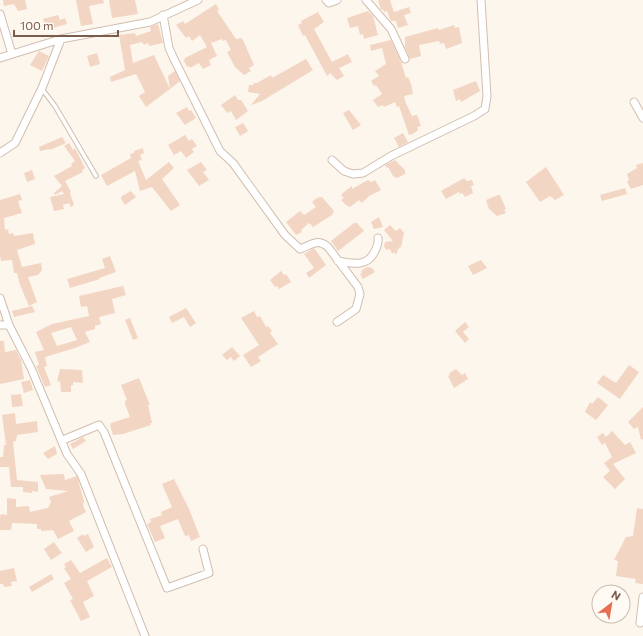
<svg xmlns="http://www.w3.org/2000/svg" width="643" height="636" font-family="Commissioner,sans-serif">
<rect width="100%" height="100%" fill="#fdf6ec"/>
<path fill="#f3d5c3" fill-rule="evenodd" d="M3,0H25L27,9L18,11L14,4L4,6Z
M76,0H103L104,3L89,6L93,24L81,26Z
M109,0H135L138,14L112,18Z
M378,0H390L394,12L409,7L411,13L404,15L408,25L398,28L396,21H391L387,11L384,12L383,9L381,10Z
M216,4L219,10L217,11L236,39L241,38L243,40L254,65L249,68L251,71L244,75L235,67L227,52L231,50L226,40L223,41L222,39L211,43L217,56L209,60L211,65L203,69L199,63L190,68L189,66L187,67L184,61L185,58L207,47L200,35L192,41L189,36L186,38L176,25L183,21L185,24Z
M368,11L373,16L378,35L364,39L363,34L360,35L358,26L350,28L347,18Z
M318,12L324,22L314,29L332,62L348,54L352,62L339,68L344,76L337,80L330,73L327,76L305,35L303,36L298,25L302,23L301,21Z
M58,15L60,20L65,18L67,24L46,30L43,19Z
M158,24L163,43L149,46L148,43L144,45L142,42L130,45L133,63L154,55L170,89L146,107L139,96L145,92L136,74L111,82L110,77L125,70L119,35L135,33L136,36L151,31L150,27Z
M454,25L455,28L459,27L462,43L446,49L444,43L440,44L439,41L419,45L421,56L410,59L405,47V37L438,28L439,30Z
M391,40L401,62L406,78L408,77L411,84L413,94L404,96L405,101L412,116L417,115L421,126L417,127L418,130L413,134L409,135L399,106L397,107L395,102L384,107L383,105L378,107L373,100L382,94L376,85L374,86L371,81L379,76L375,71L386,64L382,48L371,51L370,45Z
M39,51L49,56L42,71L30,65Z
M97,53L100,64L90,67L87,56Z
M306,59L313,70L262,101L251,105L260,94L248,92L249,85H253L254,83H257L271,75L272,78Z
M175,71L180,81L170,89L168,76Z
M476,81L480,91L461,102L460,99L456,101L453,90Z
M235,95L238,100H241L248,111L236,120L231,111L227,113L221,105Z
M187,107L189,111L191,110L196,118L185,125L176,113Z
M349,110L361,125L353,130L343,113Z
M243,123L248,131L240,136L235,127Z
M403,133L408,142L399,147L394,138Z
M185,135L189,141L192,139L197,146L192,149L194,152L186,158L181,151L174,155L168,145Z
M62,137L66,143L50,150L49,149L40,151L39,147Z
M69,143L73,150L75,148L85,168L82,170L83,172L65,181L71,192L70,193L74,205L71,207L69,203L63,205L64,209L54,211L50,197L64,194L62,191L55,195L54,193L62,186L54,176L72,166L71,164L75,161L64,146Z
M143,148L144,153L140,155L142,160L138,161L146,180L169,162L174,168L162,179L180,205L171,211L152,187L140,191L135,171L107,186L101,175L131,158L130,154L134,153V151Z
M395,160L405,170V174L397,178L393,176L388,167L387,168L385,165Z
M201,162L207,170L203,172L209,180L199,186L187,170Z
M643,163V185L631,189L627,182L629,180L627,174L637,168L636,165Z
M546,167L564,195L555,200L550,196L540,202L526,182Z
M32,170L35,179L27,182L24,173Z
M464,178L467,181L472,180L474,185L471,186L473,193L465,197L462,193L460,194L459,192L446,199L441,191Z
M368,180L371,182L375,180L381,190L369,196L362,203L359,200L350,207L346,205L341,200L344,198L341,195L344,192L352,186V189Z
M625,188L627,194L602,201L600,195Z
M131,191L136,197L125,205L121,199L122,196Z
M20,194L22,200L18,201L22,213L4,218L5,230L8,229L9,234L13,233L14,236L33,233L35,244L17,250L22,267L41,263L42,270L38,275L28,277L37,302L29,306L20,285L17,273H14L12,260L1,261L0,255V200Z
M498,195H500L506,209L504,210L506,213L497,216L489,209L486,200Z
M322,197L334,211L332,215L313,227L309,223L301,230L302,232L296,235L286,222L300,211L304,215L316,207L312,202L317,198Z
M379,217L383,227L374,229L371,222Z
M354,223H357L364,231L338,251L331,241Z
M390,225L396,231L400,228L404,233L401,247L398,249L396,255L394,252L392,254L390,249L386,250L384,246L385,242L393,241L384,230Z
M314,248L326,265L309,278L306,273L314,268L304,254Z
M110,256L116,272L99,278L100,279L70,288L67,279L105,268L102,259Z
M481,260L487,268L473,275L468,266Z
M367,267L372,268L375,272L363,279L360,274L362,273L361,271Z
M281,271L284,275L286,274L291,282L279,289L277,286L275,287L270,280Z
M123,286L126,295L112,299L115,313L99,317L101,324L95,326V329L85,332L90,342L75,348L45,357L47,366L44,367L51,385L45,387L36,366L39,365L35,352L44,350L36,332L52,324L89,316L87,306L81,307L79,296ZM71,327L77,340L57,346L51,333Z
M32,306L35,312L14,317L12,311Z
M186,308L196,323L190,327L184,317L172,323L169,317Z
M254,311L257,317L260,316L266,327L268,326L272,331L270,333L278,344L258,357L261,361L251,367L243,355L259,345L241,318Z
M130,318L138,338L133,340L125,320Z
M465,322L469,327L463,332L469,339L465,343L455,331Z
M0,341H4L5,352L16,350L21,360L24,379L0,384Z
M232,347L240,356L234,361L231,357L227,360L222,355Z
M629,365L639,372L620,399L597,383L603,375L616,383Z
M60,369L82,370L83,383L73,382V385H71V392H61L60,381L57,382Z
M456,369L462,375L465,373L468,379L454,388L448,376L450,375L449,373Z
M139,378L150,405H148L152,423H150L151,425L123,434L113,435L110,425L111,423L130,417L125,404V401L127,400L121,385Z
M30,380L33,390L24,393L21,382Z
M21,394L23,406L12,407L11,395Z
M598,397L608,405L596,420L585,412L590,402L592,404Z
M643,407V439L641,440L638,427L634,429L628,422Z
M15,413L16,424L37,421L38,432L17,435L16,441L13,442L17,480L38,482V492L32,491V493L23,492V487H11L9,467H0V457H3L4,445H6L2,415Z
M612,431L625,445L630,442L636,453L613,464L625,479L615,489L603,477L610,471L604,463L612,457L605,443L602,445L597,437L603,433L606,437Z
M83,437L86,441L73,449L70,444Z
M55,446L57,454L48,459L43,453Z
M64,474L65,480L77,476L84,501L83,506L86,512L69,521L74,531L58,539L53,530L41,531V529H37V524L12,523L11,530H0V516L1,514L7,515V498L16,499V507L29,506L30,512L48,508L51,502L49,497L68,491L46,489L40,475Z
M174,479L189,509L200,537L191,541L189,535L185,536L178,519L160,526L165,538L155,542L147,524L151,522L150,519L162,515L161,512L172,507L162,484Z
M637,508L643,509V584L635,583L636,579L616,576L618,561L614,560L626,537L633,536Z
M83,534L84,536L88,534L94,547L86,552L77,538Z
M54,542L62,553L51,560L44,549Z
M107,558L112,567L87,581L94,596L83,602L90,617L81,621L70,600L73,599L64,583L71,579L64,568L66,567L64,564L71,560L80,573Z
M14,568L17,581L11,582L12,586L4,587L3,584H0V571Z
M51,574L54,579L32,592L29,587Z"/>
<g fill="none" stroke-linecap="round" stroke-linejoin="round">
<g stroke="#d1beb0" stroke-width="5.5">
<path id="lane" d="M42,89L55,106L96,176"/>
</g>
<g stroke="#d1beb0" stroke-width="9">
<path id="street" d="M326,0L329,3L337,0
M366,0L391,29L405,59
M0,14L12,54
M163,15L169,48L174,59L220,151L233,163L285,235L300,249C311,245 317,238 328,247L358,287L360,294L356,309L337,322
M0,58L61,39L150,22L198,0
M634,102L643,118
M0,153L15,143L42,88L61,39
M332,160L344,171L353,174L363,173L391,156L474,116L485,109L487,96L481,0
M338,261C353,264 368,267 375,251C377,246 379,243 378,238
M0,298L9,325L31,368L67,454L81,474L145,636
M0,325H9
M63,440L99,425L104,432L167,588L209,573L203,549
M640,623L643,597"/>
</g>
<use href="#lane" stroke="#fff" stroke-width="3.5"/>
<use href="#street" stroke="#fff" stroke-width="7"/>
</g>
<g transform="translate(611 604) rotate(31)"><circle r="19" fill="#fffaf3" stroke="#cabbb1"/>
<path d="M0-3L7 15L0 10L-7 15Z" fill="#e76f51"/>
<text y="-6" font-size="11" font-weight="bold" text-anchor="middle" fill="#7a5c4d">N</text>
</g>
<path d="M14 30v6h104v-6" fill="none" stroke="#7a5c4d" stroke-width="2"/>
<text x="20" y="30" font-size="12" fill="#7a5c4d" stroke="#fffaf3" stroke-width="3" paint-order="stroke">100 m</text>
</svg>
